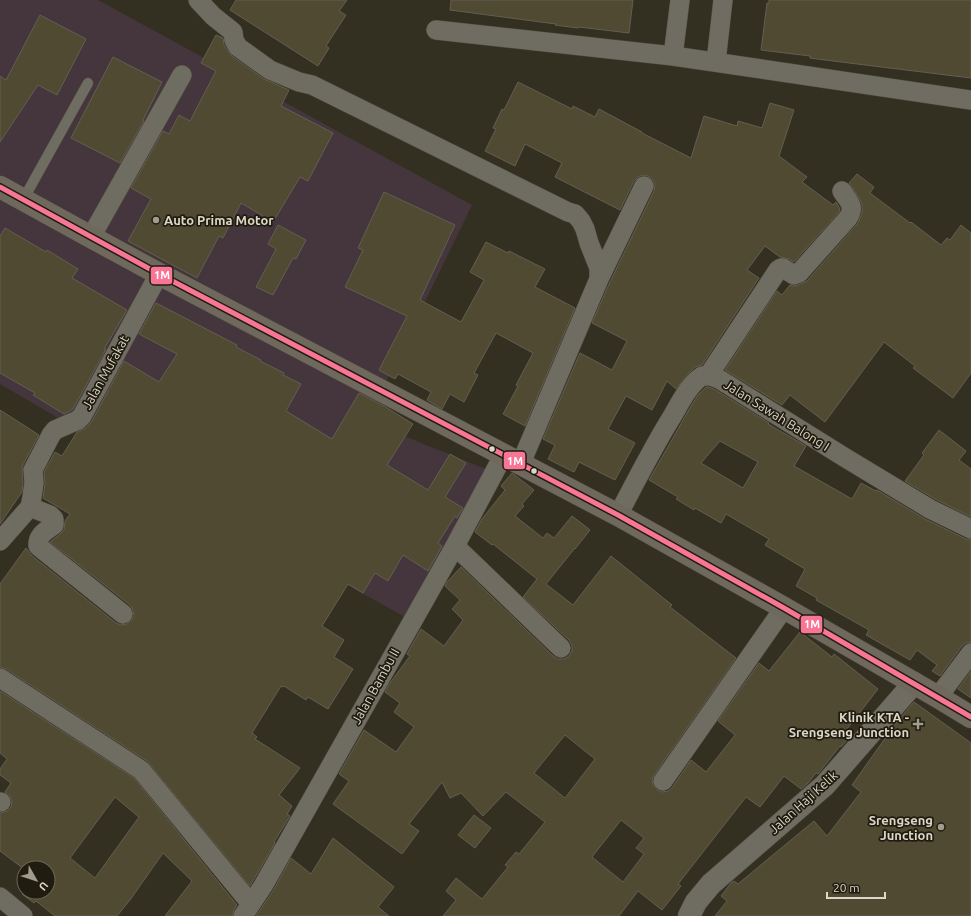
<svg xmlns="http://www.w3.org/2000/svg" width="971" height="916" font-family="Ubuntu,sans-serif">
<rect width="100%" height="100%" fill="#343021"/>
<path fill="#45363d" d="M0,0H98L472,205L367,421L498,474L412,621L257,534L0,384Z"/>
<path fill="#504a33" stroke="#625f52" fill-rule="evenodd" d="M236,0H347L339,11L346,15L326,46L329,48L318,66L230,10Z
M451,0H633L629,33L579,27L578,28L555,25L556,24L450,10Z
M769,0H971V78L833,61L810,58V56L761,50L767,3L769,4Z
M40,15L86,39L57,95L38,85L0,142V76L6,80Z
M216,35L223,38L224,45L232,56L264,79L289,90L281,106L333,133L308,181L300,177L273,222L241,203L223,238L219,236L197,278L128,241L151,199L131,188L163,131L169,134L179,115L190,121L216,71L201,63Z
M113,57L162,82L143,120L144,121L120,163L71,138Z
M518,82L572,109L573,106L595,117L599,109L642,132V133L691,158L704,116L737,126L738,121L762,128L770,103L794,110L779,156L807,177L802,182L833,205L836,202L840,209L839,212L794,262L789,259L780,257L765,246L747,270L759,278L702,365L695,367L690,372L676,389L667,381L652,410L626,396L608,429L635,443L615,480L579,462L574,472L548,459L555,445L543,439L580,353L612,370L627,341L592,323L609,284L654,191L655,185L653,180L648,176L643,175L638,177L634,181L620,210L555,177L562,163L525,144L515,166L485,151L496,129L493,128L502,109L504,110Z
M857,174L874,187L870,193L910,223L911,222L941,245L947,238L950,240L961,225L971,233V373L953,398L913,368L915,366L884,342L825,422L790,395L782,405L725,370L777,291L782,295L790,285L793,286L798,285L807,281L858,223L862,213V204L858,196L849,183Z
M384,192L455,225L420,300L461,322L484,280L470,272L486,242L508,253L509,251L545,269L535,287L575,308L525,426L503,414L518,386L516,385L533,353L496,333L474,373L478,375L464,402L450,394L442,409L427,400L431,392L398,374L395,379L379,370L407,316L345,287L363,250L358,248Z
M278,225L306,240L296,259L293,258L273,295L256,287L276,249L268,244Z
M5,228L46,252L47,250L78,269L72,278L127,310L104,349H106L73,409L64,414L33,395L35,393L0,373V236Z
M156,303L237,345L236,347L261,360L260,361L284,373L283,375L301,384L286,411L332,439L359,393L384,406L413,424L387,465L428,490L450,454L466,463L445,497L463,508L457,518L455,516L438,543L442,546L428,571L403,555L388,581L375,573L363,593L348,584L322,626L344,640L334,657L353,669L328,709L308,697L306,700L284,686L283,687L281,686L252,733L257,737L255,739L300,768L279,795L292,806L287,814L290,816L274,842L275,843L250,886L147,761L6,669L0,667V584L26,548L31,555L116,623L121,625L127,624L131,621L134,616L133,610L130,605L50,542L60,534L64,530L65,521L70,514L43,498L45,484L44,472L55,452L62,456L77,432L86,428L92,421L124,361L159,382L177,354L139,334Z
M706,387H709L714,389L769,423L768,424L806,446L794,466L852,499L861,483L876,491L877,490L925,519L966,539L971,540V642L966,643L962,646L940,676L932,671L937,665L917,650L910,660L866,635L869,630L816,600L817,598L796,586L805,569L765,545L769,539L726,514L721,523L695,508L694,510L676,499L678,497L649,480L691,406L698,395ZM720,441L758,462L743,488L701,463Z
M0,410L39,435L23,465L22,471L23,483L22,492L0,524Z
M939,430L966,451L959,460L971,469V517L935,499L905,481L924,455L922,453Z
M512,473L534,490L522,504L524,506L515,516L543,538L547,533L554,538L572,516L590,530L575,549V548L546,584L573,605L611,556L672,605L670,607L736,658L654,775L652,780L653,785L657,790L662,792L668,791L672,788L691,760L706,772L735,735L718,721L759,663L769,671L800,632L832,657L834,654L878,689L847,729L853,733L841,747L840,746L818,774L816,773L808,783L801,789L784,776L760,807L746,797L678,884L681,886L662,910L638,891L619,916H443L456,900L446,891L456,878L482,899L508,867L505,865L516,852L519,854L545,822L506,792L483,816L461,793L450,798L442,782L409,824L419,831L402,854L333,804L349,781L339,774L364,730L396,752L414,727L394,712L400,703L385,692L390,683L410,656L407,654L421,629L444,646L463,620L452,609L460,600L445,586L447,582L461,567L553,656L558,659H564L569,656L572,651V645L569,640L523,597L537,579L493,544L492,545L475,532L482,519L505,490L501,486ZM565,735L595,759L565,798L534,773ZM621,820L644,838L636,848L644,854L623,882L592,857Z
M971,671V698L958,689Z
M0,691L134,778L237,905L234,910L232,916H165L192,881L163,853L130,900L117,916H55L36,901L34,903L22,894L24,892H48V868H24V869L0,851V813L7,811L11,807L12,802L10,796L5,792L11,783L0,775V769L7,759L0,753ZM115,797L139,817L95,878L70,858Z
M914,702L971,743V916H715L727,901L721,896L731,883L734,881L738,884L814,821L827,836L861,792L852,785L896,723Z
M474,815L491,828L475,848L458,835Z
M333,838L394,887L378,907L389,916H256L273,891L291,858L311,874Z"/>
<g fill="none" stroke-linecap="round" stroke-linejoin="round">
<g stroke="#514d40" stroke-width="11">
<path id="service" d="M23,200L88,83"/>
</g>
<g stroke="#514d40" stroke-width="20">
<path id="minor" d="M198,0L213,16L233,32L234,40L238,47L270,70L299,82L312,85L568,212L575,214L581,221L585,229L589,243L599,268V279L521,463
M436,30L673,56L971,100
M673,56L680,0
M716,62L723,0
M91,237L182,75
M599,279L644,186
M708,376L778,270L781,268H783L794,275L799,273L848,218C856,206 848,201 842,191
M30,507L50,515L54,519V525C46,531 37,535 38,546L123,614
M618,515C636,481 653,447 673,415C681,401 689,385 702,376H711L719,379L844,457L930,509L971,529
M0,541L30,507L32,497L34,483L33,470L51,435L55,430L78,420L82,416L159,274
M455,546L561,648
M0,678L141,770L251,904
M938,697L971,653
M663,781L784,608
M0,802H1
M0,897L23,916
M243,916L263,886L455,546L504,454"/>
</g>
<g stroke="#514d40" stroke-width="23">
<path id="tertiary" d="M689,916L696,902L711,884L825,785L914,683"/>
</g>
<g stroke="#514d40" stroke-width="23">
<path id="secondary" d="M0,187L91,237L159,274L618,515L784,608L938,697L971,717"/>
</g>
<use href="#service" stroke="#6f6c61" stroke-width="10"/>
<use href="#minor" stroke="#6f6c61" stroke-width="19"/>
<use href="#tertiary" stroke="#6f6c61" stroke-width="22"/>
<use href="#secondary" stroke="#6f695d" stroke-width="22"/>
<g stroke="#201c10" stroke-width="8">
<path id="bus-1" d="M0,187L159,274L618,515L784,608L971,717"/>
</g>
<use href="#bus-1" stroke="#f97596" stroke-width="5"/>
</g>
<g fill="#a19d8d" stroke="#201c10" stroke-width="1.5">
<circle cx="156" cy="220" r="4"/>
<path d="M916 718h4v4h4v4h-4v4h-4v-4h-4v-4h4z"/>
<circle cx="941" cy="827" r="4"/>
</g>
<g fill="#dcd7c7" stroke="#201c10" stroke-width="1.5">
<circle cx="492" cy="449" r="3.5"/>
<circle cx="534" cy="471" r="3.5"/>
</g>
<g text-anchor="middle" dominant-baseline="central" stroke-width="3.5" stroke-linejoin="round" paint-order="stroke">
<g font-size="13" font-weight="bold" fill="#dcd7c7" stroke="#201c10" text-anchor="end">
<text x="164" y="220" text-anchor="start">Auto Prima Motor</text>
<text x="909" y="717">Klinik KTA -<tspan x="909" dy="15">Srengseng Junction</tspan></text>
<text x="933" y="820">Srengseng<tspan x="933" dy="15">Junction</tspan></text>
</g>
<g font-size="13" fill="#dcd7c7" stroke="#201c10">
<text transform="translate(105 372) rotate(-61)">Jalan Mufakat</text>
<text transform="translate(777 415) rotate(32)">Jalan Sawah Balong I</text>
<text transform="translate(375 686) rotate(-61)">Jalan Bambu II</text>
<text transform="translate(803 802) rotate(-42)">Jalan Haji Kelik</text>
</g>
</g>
<g stroke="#201c10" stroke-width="1.5">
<rect x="150" y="266" width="23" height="19" rx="4" fill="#f97596"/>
<rect x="503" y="451" width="23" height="19" rx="4" fill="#f97596"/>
<rect x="800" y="615" width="23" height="19" rx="4" fill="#f97596"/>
</g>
<g font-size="11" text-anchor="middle" font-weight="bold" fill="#fff">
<text x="162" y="279">1M</text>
<text x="515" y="465">1M</text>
<text x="812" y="628">1M</text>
</g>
<g transform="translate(36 880) rotate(129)"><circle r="19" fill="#201c10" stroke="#6b6759"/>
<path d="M0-3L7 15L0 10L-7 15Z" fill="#a19d8d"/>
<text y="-6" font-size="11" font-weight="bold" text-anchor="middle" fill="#dcd7c7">U</text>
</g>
<path d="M827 892v6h58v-6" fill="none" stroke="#dcd7c7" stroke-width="2"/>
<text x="833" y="892" font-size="12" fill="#dcd7c7" stroke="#201c10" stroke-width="3" paint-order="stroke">20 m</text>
</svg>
